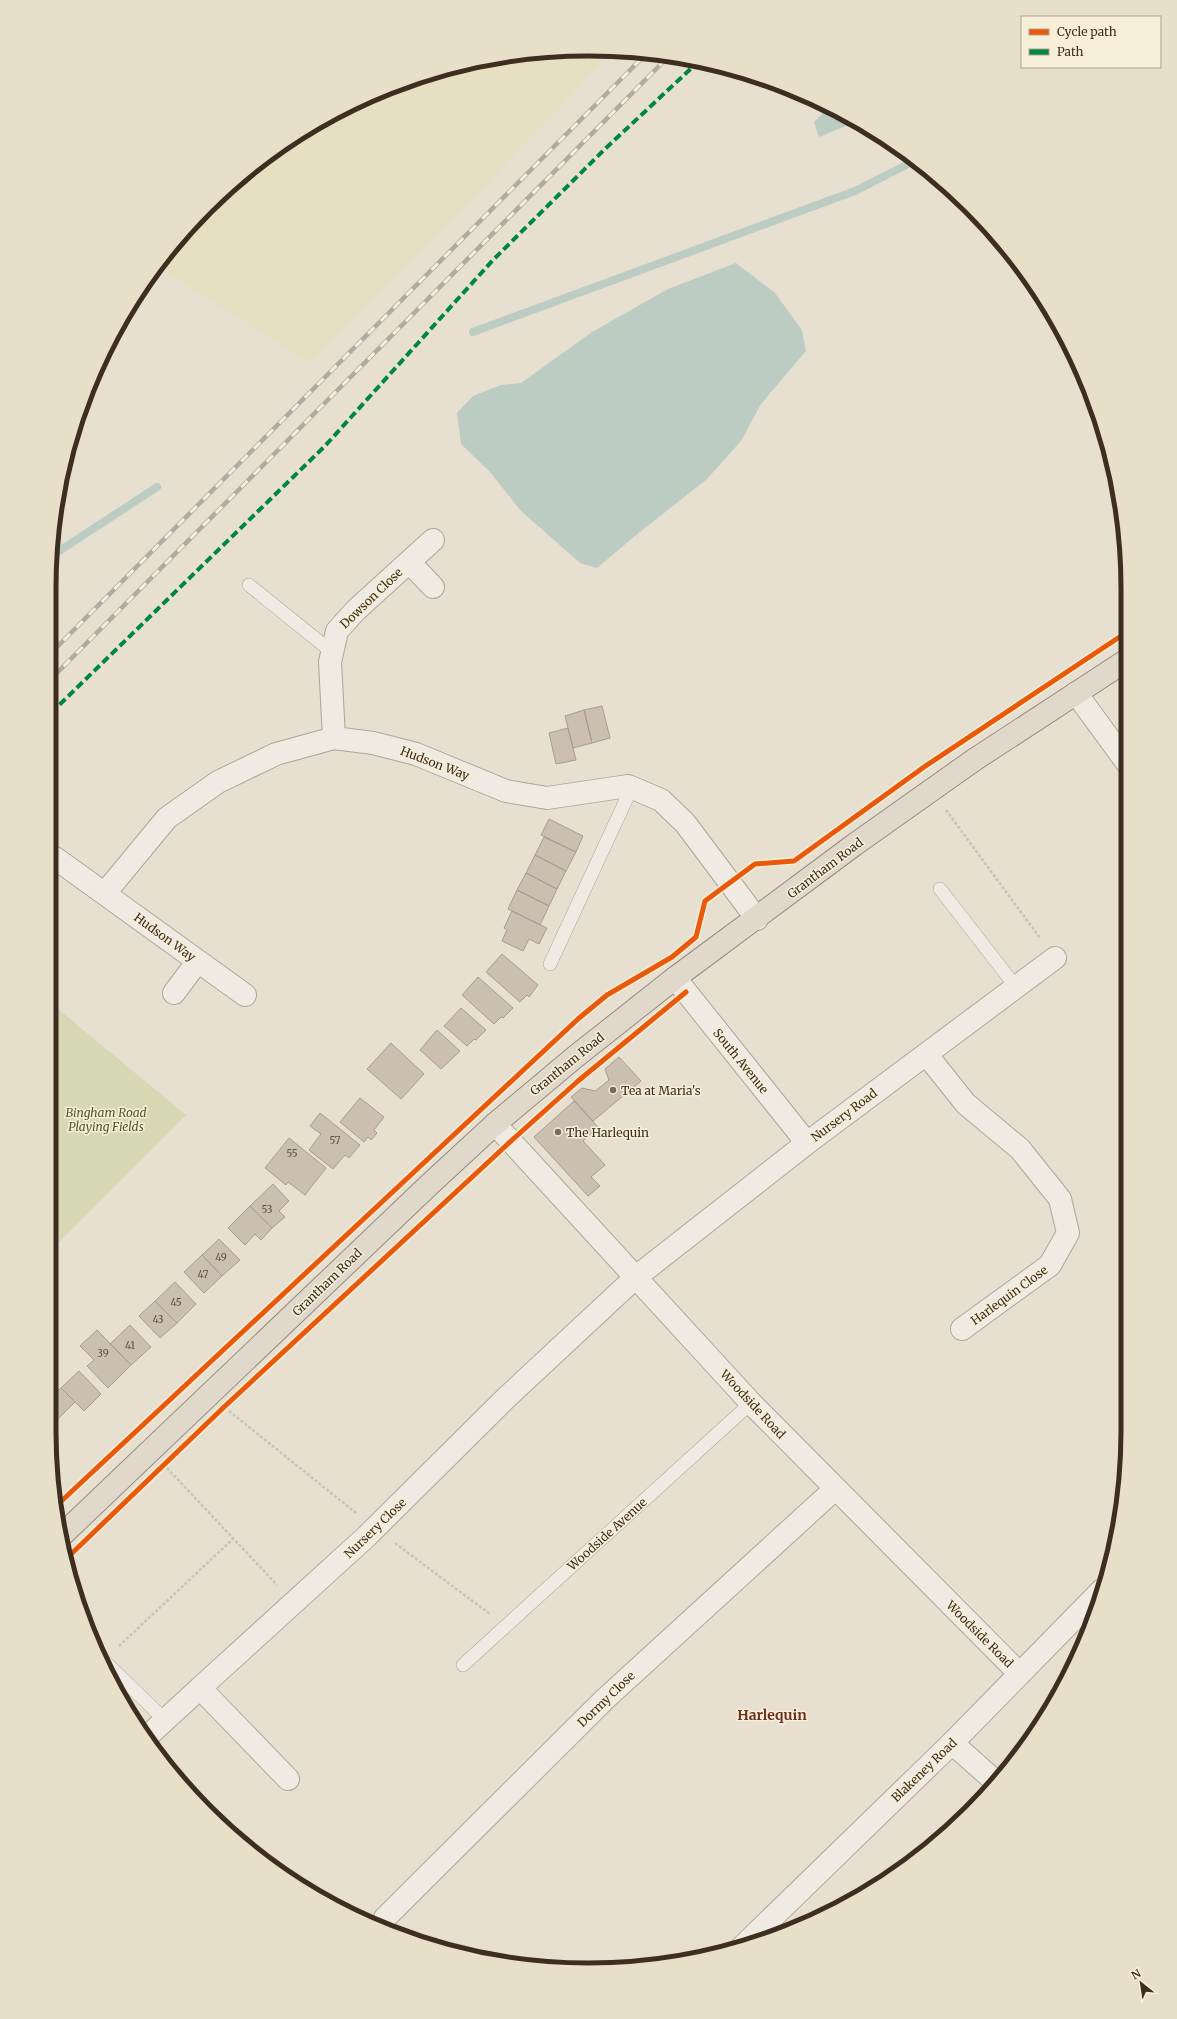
<svg xmlns="http://www.w3.org/2000/svg" width="1177" height="2019" font-family="Merriweather,serif">
<rect width="100%" height="100%" fill="#e7e0d1"/>
<path fill="#e6dfc2" d="M588,49L613,51L438,235L309,363L158,267L207,207L289,140L382,90L483,59Z"/>
<path fill="#d6d7b3" d="M52,1004L186,1115L53,1248Z"/>
<path fill="#bcccc2" d="M828,108L855,122L819,137L814,122Z
M736,263L775,293L802,330L806,351L761,404L741,441L707,479L635,536L597,568L580,563L521,511L490,472L461,444L457,413L473,396L501,385L521,383L592,332L668,289Z"/>
<g fill="none" stroke-linecap="round" stroke-linejoin="round">
<path stroke="#bcccc2" stroke-width="8" d="M473,332L855,191L914,161
M50,557L157,487"/>
</g>
<path fill="#cbbfb2" stroke="#a89c90" d="M602,706L610,738L592,743L584,710Z
M584,710L592,743L573,748L565,716Z
M568,728L576,760L556,764L549,733Z
M549,819L583,836L576,852L541,835Z
M544,837L576,852L566,871L535,855Z
M535,855L566,871L557,889L526,873Z
M526,873L557,889L549,906L517,890Z
M517,890L549,906L540,925L508,909Z
M512,911L547,928L539,944L529,939L523,951L502,941L507,930L504,928Z
M502,954L538,985L529,997L527,995L520,1002L486,972Z
M478,977L513,1008L503,1018L501,1017L494,1024L462,995Z
M461,1008L486,1030L476,1040L474,1039L467,1046L444,1026Z
M437,1030L460,1051L441,1069L420,1050Z
M391,1043L424,1074L401,1099L367,1069Z
M619,1057L641,1081L593,1121L571,1097L582,1088L595,1091L598,1089L609,1080L605,1069Z
M360,1098L384,1117L374,1130L377,1133L371,1140L368,1137L364,1142L340,1122Z
M574,1101L598,1127L583,1141L605,1165L591,1177L600,1186L588,1196L534,1137Z
M320,1113L360,1145L349,1158L345,1155L333,1169L309,1150L321,1134L310,1126Z
M289,1138L326,1168L305,1195L288,1182L286,1185L265,1168Z
M273,1184L289,1201L279,1211L285,1217L272,1228L250,1206Z
M250,1206L272,1228L261,1240L255,1234L245,1245L228,1228Z
M219,1239L240,1260L222,1276L202,1255Z
M202,1255L222,1276L204,1293L184,1272Z
M175,1282L196,1304L177,1323L155,1301Z
M155,1301L177,1323L160,1338L139,1316Z
M130,1325L151,1347L131,1365L110,1344Z
M97,1330L131,1365L108,1388L87,1366L94,1360L80,1346Z
M79,1371L101,1394L84,1411L61,1388Z
M61,1388L75,1402L53,1424V1395Z"/>
<g fill="none" stroke-linecap="round" stroke-linejoin="round">
<g stroke="#ada599" stroke-width="14">
<path id="service" d="M249,585L332,652
M940,889L1016,987
M550,964L632,787
M100,1657L165,1720
M463,1665L751,1403"/>
</g>
<g stroke="#ada599" stroke-width="24">
<path id="minor" d="M409,562L433,587
M1076,693L1127,763
M334,738L330,662L337,631L356,610L433,540
M55,858L245,995
M105,893L167,818L218,782L276,754L334,738L373,743L416,754L506,791L547,798L628,786L661,800L685,823L757,919
M675,978L807,1143
M174,993L198,961
M926,1054L966,1104L1020,1149L1060,1199L1068,1233L1050,1265L962,1329
M495,1124L751,1403L1020,1674
M151,1733L200,1688
M952,1743L997,1783
M288,1779L200,1688L367,1536L506,1398L636,1277L807,1143L1055,958
M385,1918L605,1699L835,1489
M742,1947L952,1743L1102,1590"/>
</g>
<g stroke="#928b80" stroke-width="24">
<path id="trunk" d="M62,1535L430,1184L495,1124L575,1057L675,978L854,845L974,760L1127,660"/>
</g>
<path stroke="#c8c2b9" stroke-width="2.5" stroke-dasharray="3 2" stroke-linecap="butt" d="M946,810L1040,938
M229,1411L356,1513
M167,1468L277,1585
M395,1543L490,1614
M119,1646L234,1538"/>
<use href="#service" stroke="#efebe3" stroke-width="13"/>
<use href="#minor" stroke="#efebe3" stroke-width="22"/>
<use href="#trunk" stroke="#e0d9cb" stroke-width="22"/>
<g stroke="#afaaa2" stroke-width="4.5">
<path id="rail" d="M51,653L645,55
M51,679L668,57"/>
</g>
<use href="#rail" stroke="#f7eed8" stroke-width="3" stroke-dasharray="9" stroke-linecap="butt"/>
<path stroke="#00873e" stroke-width="4" stroke-dasharray="8 4" stroke-linecap="butt" d="M51,713L325,446L493,260L606,148L699,61"/>
<g stroke="#f7eed8" stroke-width="8">
<path id="cycleway" d="M55,1507L578,1019L607,995L672,957L696,937L705,901L755,864L794,861L924,767L1127,632
M67,1558L224,1407L511,1141L578,1081L686,992"/>
</g>
<use href="#cycleway" stroke="#e8590c" stroke-width="5"/>
</g>
<g fill="#786c5e" stroke="#f7eed8" stroke-width="1.5">
<circle cx="613" cy="1090" r="4"/>
<circle cx="558" cy="1132" r="4"/>
</g>
<g text-anchor="middle" dominant-baseline="central" stroke-width="3" stroke-linejoin="round" paint-order="stroke">
<g font-size="10" fill="#605244">
<text x="335" y="1140">57</text>
<text x="292" y="1153">55</text>
<text x="267" y="1209">53</text>
<text x="221" y="1257">49</text>
<text x="203" y="1274">47</text>
<text x="176" y="1302">45</text>
<text x="158" y="1319">43</text>
<text x="130" y="1345">41</text>
<text x="103" y="1353">39</text>
</g>
<g font-size="12" fill="#3d2e20" stroke="#f7eed8">
<text transform="translate(371 598) rotate(-44)">Dowson Close</text>
<text transform="translate(435 763) rotate(21)">Hudson Way</text>
<text transform="translate(825 868) rotate(-37)">Grantham Road</text>
<text transform="translate(165 937) rotate(36)">Hudson Way</text>
<text transform="translate(741 1061) rotate(51)">South Avenue</text>
<text transform="translate(567 1064) rotate(-39)">Grantham Road</text>
<text transform="translate(844 1115) rotate(-37)">Nursery Road</text>
<text transform="translate(327 1282) rotate(-44)">Grantham Road</text>
<text transform="translate(1009 1295) rotate(-36)">Harlequin Close</text>
<text transform="translate(753 1404) rotate(47)">Woodside Road</text>
<text transform="translate(375 1528) rotate(-44)">Nursery Close</text>
<text transform="translate(607 1534) rotate(-42)">Woodside Avenue</text>
<text transform="translate(980 1634) rotate(45)">Woodside Road</text>
<text transform="translate(606 1699) rotate(-44)">Dormy Close</text>
<text transform="translate(924 1770) rotate(-44)">Blakeney Road</text>
</g>
<g font-size="12" fill="#3d2e20" stroke="#f7eed8" text-anchor="start">
<text x="621" y="1090">Tea at Maria's</text>
<text x="566" y="1132">The Harlequin</text>
</g>
<g font-size="12" font-style="italic" fill="#4d5a26" stroke="#f7eed8">
<text x="106" y="1112">Bingham Road<tspan x="106" dy="14">Playing Fields</tspan></text>
</g>
<g font-size="14" font-weight="bold" fill="#6b2e1e" stroke="#f7eed8">
<text x="772" y="1715">Harlequin</text>
</g>
</g>
<path d="M0 0H1177V2019H0ZM588 56H589A532 532 0 0 1 1121 588V1431A532 532 0 0 1 589 1963H588A532 532 0 0 1 56 1431V588A532 532 0 0 1 588 56Z" fill="#e8dfc9" fill-rule="evenodd"/>
<path fill="none" stroke="#3d2e20" stroke-width="5" d="M588 56H589A532 532 0 0 1 1121 588V1431A532 532 0 0 1 589 1963H588A532 532 0 0 1 56 1431V588A532 532 0 0 1 588 56Z"/>
<rect x="1021" y="16" width="140" height="52" fill="#f7eed8" stroke="#ada18e"/>
<rect x="1029" y="29" width="20" height="6" fill="#e8590c" stroke="#ada18e"/>
<text x="1057" y="36" font-size="12" fill="#3d2e20">Cycle path</text>
<rect x="1029" y="49" width="20" height="6" fill="#00873e" stroke="#ada18e"/>
<text x="1057" y="56" font-size="12" fill="#3d2e20">Path</text>
<g transform="translate(1141 1983) rotate(330)" stroke="#f7eed8" stroke-width="3" paint-order="stroke">
<path d="M0-3L7 15L0 10L-7 15Z" fill="#3d2e20"/>
<text y="-6" font-size="11" font-weight="bold" text-anchor="middle" fill="#3d2e20">N</text>
</g>
</svg>
